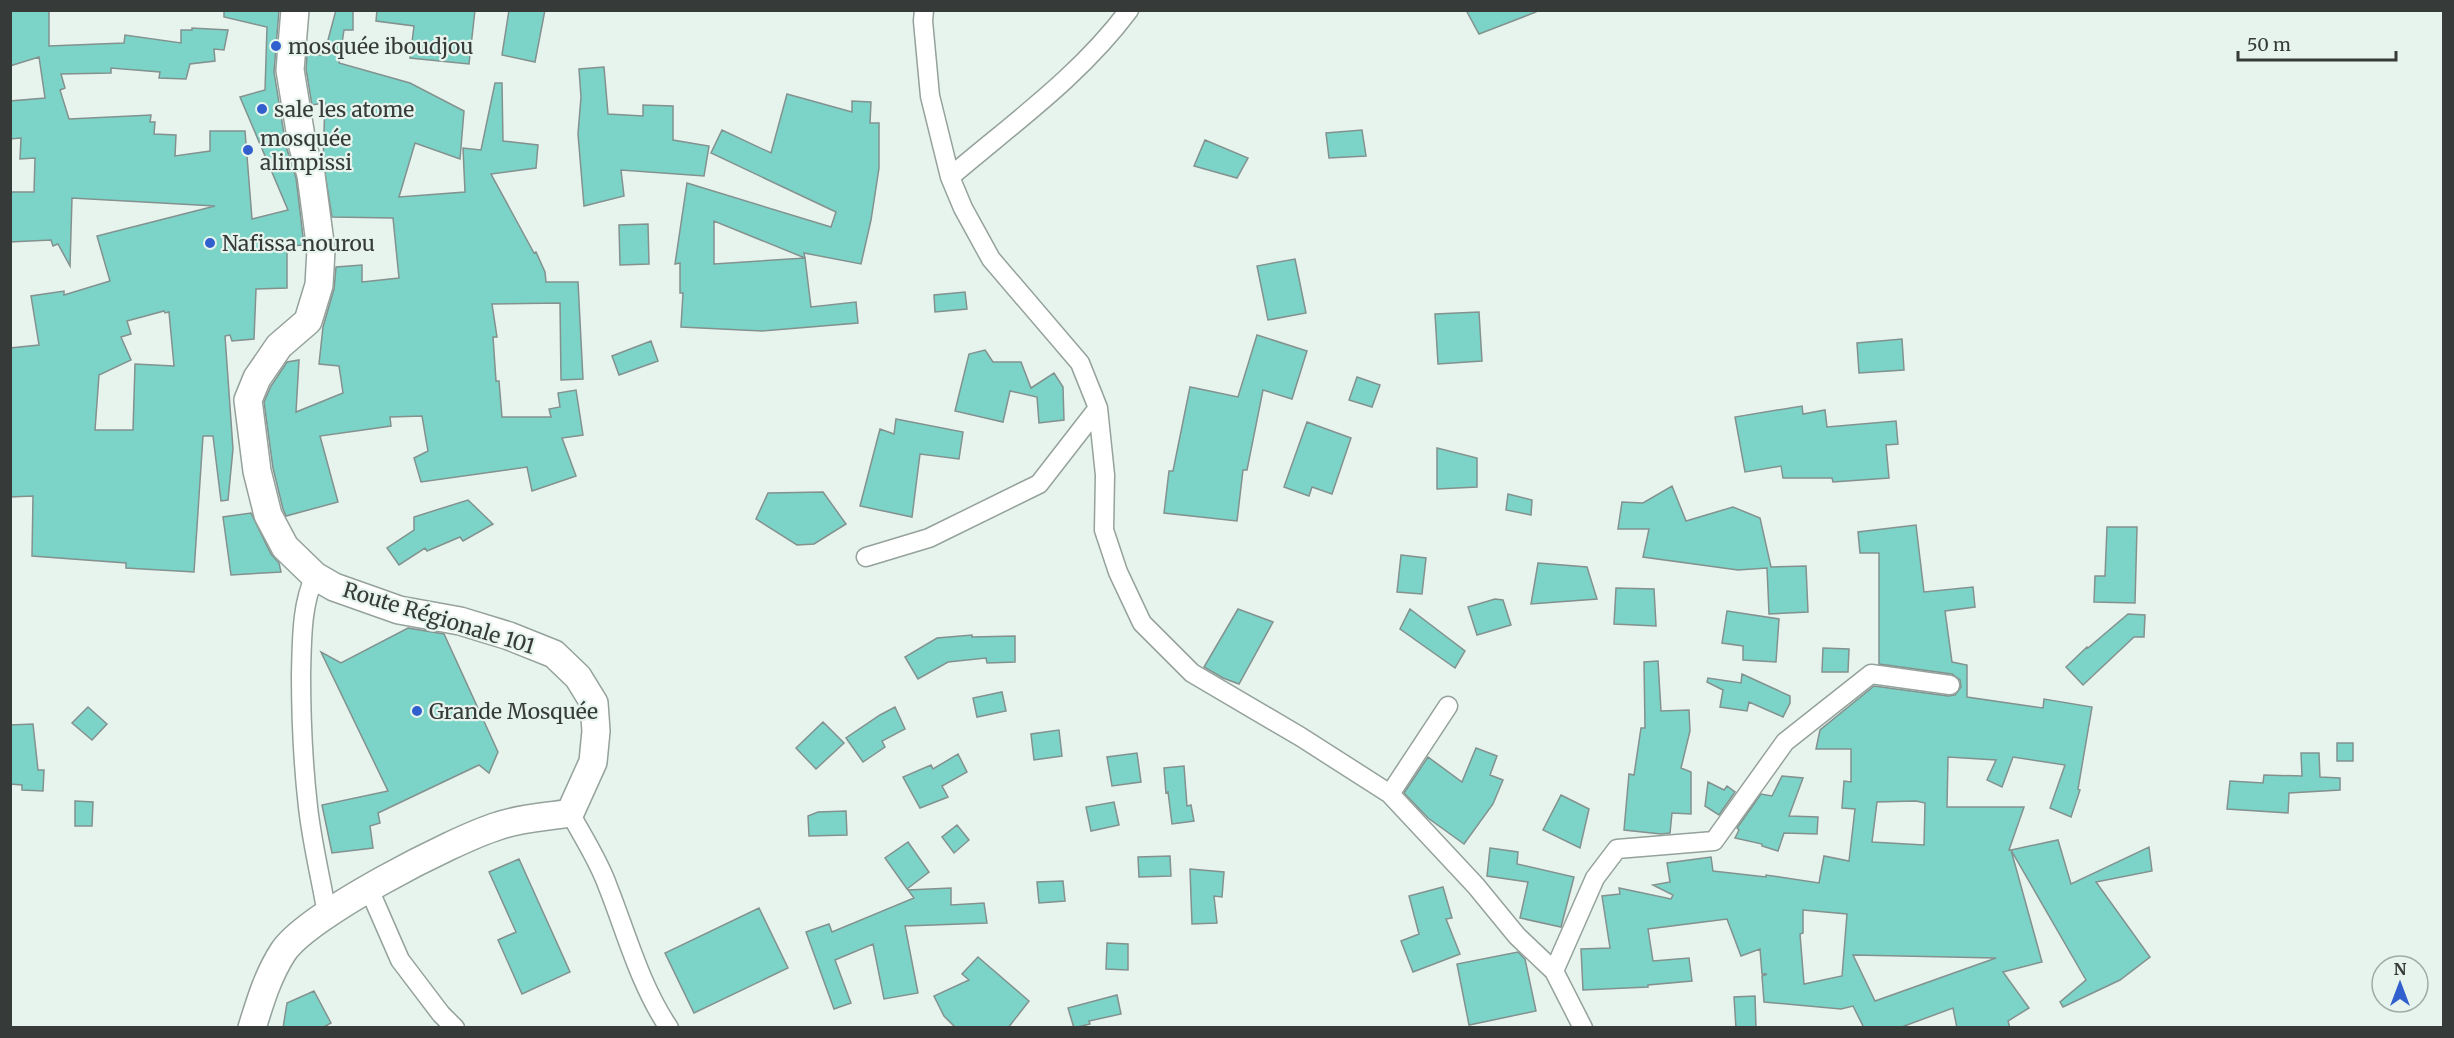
<svg xmlns="http://www.w3.org/2000/svg" width="2454" height="1038" font-family="Merriweather,serif">
<rect width="100%" height="100%" fill="#e6f4ed"/>
<path fill="#7bd4c7" stroke="#83918f" stroke-width="1.5" fill-rule="evenodd" d="M10,10H49V46L124,43L125,35L181,43V30H192V28L228,30L224,50L214,49L215,61L190,64L186,79L159,78L160,72L111,68V73L61,74L65,88L60,90L69,119L151,115L150,122H155L154,134L176,135L175,156L210,151V131H245L252,219L288,210L240,97L265,90L267,27L224,17V10H279L274,72L286,146L296,178L304,245L287,246V288L256,289L254,339L232,341L230,335L225,336L233,449L228,500L221,501L213,436H203L194,572L126,568V563L32,556L33,496L10,497V348L39,345L31,296L64,291V295L110,281L97,236L215,206L72,198L70,266L58,244L53,246L51,240L10,242V192H34L35,158L20,159L21,138L10,139V101L45,98L39,57L10,66ZM164,311L165,313L169,312L174,366L135,364L133,430H95L99,375L131,360L121,337L131,334L127,321Z
M336,10H353V30H344L339,63L410,83L464,111L460,159L415,143L399,197L465,192L463,148L481,150L495,83H502L503,141L538,145L536,168L491,174L534,253L536,252L545,272L546,282H578L583,379L561,380L560,303L492,304L497,337H493L496,381H499L502,417H551L549,409L560,407L558,393L576,390L583,435L562,438L576,476L532,491L527,467L421,482L414,458L428,451L422,416L390,417L391,426L320,436L338,502L286,516L283,509L273,468L264,402L271,386L287,362L299,360L296,412L343,393L339,366L319,364L323,327L334,289L336,267L362,265V282L399,278L393,218L332,217L323,161L325,103L312,105L306,69L307,54L324,55Z
M377,10H475L469,64L410,58L414,26L376,21Z
M509,10H545L535,62L502,55Z
M1466,10H1536V12L1479,34Z
M604,67L608,114L643,116V105L673,106V140L709,146L704,176L621,170L624,196L584,206L578,134L581,97L579,69Z
M787,94L852,112V101L871,102L870,123H879V168L871,220L861,264L804,253L805,258L714,221V264L805,258L811,307L856,302L858,323L762,331L681,327L683,293H680V263L675,264L687,183L831,227L836,212L711,153L722,130L771,153Z
M1362,130L1366,156L1329,158L1326,133Z
M1205,140L1248,158L1237,178L1194,166Z
M648,224L649,264L620,265L619,225Z
M1295,259L1306,313L1268,320L1257,266Z
M965,292L967,309L935,312L934,295Z
M1479,312L1482,361L1438,364L1435,314Z
M1257,335L1307,351L1292,399L1263,390L1247,470H1243L1237,521L1164,513L1169,471H1173L1190,387L1238,397Z
M1902,339L1904,370L1859,373L1857,343Z
M651,341L658,361L619,375L612,356Z
M985,350L993,362H1021L1031,388L1054,373L1063,387L1064,420L1039,423L1037,397L1010,391L1003,422L955,411L969,354Z
M1357,377L1380,385L1372,407L1349,400Z
M1802,406L1803,414L1825,410L1827,427L1896,421L1898,444L1886,445L1889,478L1833,482L1832,478H1783L1781,466L1745,472L1735,417Z
M896,419L963,432L959,459L920,454L912,517L860,506L880,429L894,434Z
M1307,422L1351,438L1332,494L1312,487L1309,496L1284,487Z
M1437,448L1477,458V487L1437,489Z
M1672,486L1686,521L1733,507L1760,518L1771,567L1806,566L1808,612L1769,614L1767,568L1738,570L1643,557L1649,529H1618L1622,502L1643,503Z
M823,492L846,524L814,544L797,545L756,519L768,493Z
M1508,494L1532,500L1531,515L1506,510Z
M468,500L493,524L463,541L460,537L427,551L425,548L399,565L387,548L414,530V517Z
M251,513L271,554L279,563L281,572L231,575L223,517Z
M1916,525L1924,592L1973,587L1975,607L1945,611L1952,662L1967,665V697L2043,708L2044,699L2092,707L2078,789L2080,790L2071,817L2050,808L2065,765L2013,757L2002,787L1987,780L1996,760L1948,757L1947,807H2024L2009,850H2011L2042,962L2003,972L2029,1008L2008,1021L2010,1028H1957L1953,1008L1899,1028H1864L1853,1006L1841,1009L1764,1002L1762,976L1767,974H1762L1760,949L1741,956L1727,919L1648,929L1653,961L1689,958L1692,981L1648,985V987L1583,990L1581,949L1610,948L1602,896L1620,894L1619,888L1671,899L1673,895L1653,885L1670,882L1667,863L1711,857L1713,871L1766,877V875L1819,883L1824,856L1849,861L1855,809L1842,808L1844,781L1851,782V749H1816L1820,730L1874,686L1948,696L1955,695L1961,687L1960,680L1952,674L1879,664V553H1860L1858,532ZM1916,801L1925,803L1924,845L1872,842L1877,802ZM1803,910L1847,914L1842,976L1804,984L1800,934L1803,933ZM1853,955L1996,958L1875,1001Z
M2107,527H2137L2135,603L2094,602L2095,576H2105Z
M1401,555L1426,558L1422,594L1397,592Z
M1538,563L1587,567L1597,599L1531,604Z
M1616,588L1654,589L1656,626L1614,624Z
M1495,599L1503,600L1511,625L1477,635L1468,607Z
M1238,609L1273,622L1239,684L1223,678L1204,667Z
M1410,609L1465,651L1455,668L1400,629Z
M1727,611L1779,619L1776,662L1743,660V646L1722,643Z
M2128,614L2145,615L2144,637H2134L2083,685L2066,667L2087,647L2088,648Z
M408,628L444,634L498,752L489,773L479,765L378,813L380,823L370,826L373,848L332,853L322,805L388,791L321,652L341,663Z
M972,635V637L1015,636V662L987,663L986,658L948,662L918,679L905,657L937,638Z
M1823,648L1849,649L1848,672H1822Z
M1658,661L1661,711L1689,710L1690,731L1681,768L1691,772V814L1672,813L1670,833L1661,834L1624,830L1629,774L1634,775L1641,728H1645L1644,662Z
M1742,674L1790,696V703L1783,717L1749,702L1747,711L1720,707L1723,690L1707,682L1708,678L1741,683Z
M1002,692L1006,711L977,717L973,698Z
M88,707L107,724L92,740L72,723Z
M895,707L905,729L882,741L885,747L863,762L846,738L880,715Z
M823,722L844,743L816,769L796,748Z
M33,724L38,770H44L43,791L22,790V785L10,784V725Z
M1059,730L1062,756L1034,760L1031,734Z
M2337,743H2353V761H2337Z
M1476,748L1497,756L1490,775L1503,780L1493,804L1464,844L1428,818L1404,793L1428,757L1462,782Z
M1137,753L1141,782L1112,786L1107,757Z
M2301,753H2319L2320,777L2340,778V790L2289,793L2288,813L2227,809L2230,781L2263,783L2264,775L2302,776Z
M958,754L967,772L942,786L948,797L920,808L903,777L931,765L933,769Z
M1184,766L1187,806L1191,805L1194,821L1172,824L1168,792L1166,793L1164,768Z
M1782,776L1803,778L1789,816L1818,817L1817,834L1784,833L1778,851L1762,846V844L1735,838L1739,830L1737,828L1761,794L1772,796Z
M1708,782L1724,790L1727,786L1735,792L1719,815L1705,806Z
M1561,795L1589,809L1580,848L1543,830Z
M75,801L93,802L92,826H75Z
M1114,802L1119,825L1091,831L1086,807Z
M846,811L847,835L809,836L808,816L818,812Z
M957,825L969,840L954,853L942,837Z
M2058,840L2071,884L2149,847L2152,871L2096,882L2150,957L2120,980L2063,1007L2060,1002L2086,980L2011,850Z
M908,842L929,872L907,889L885,858Z
M1490,848L1518,852L1517,864L1574,877L1561,927L1520,918L1528,882L1487,876Z
M1170,856L1171,876L1139,877L1138,857Z
M519,859L570,972L522,994L498,940L516,932L489,872Z
M1190,869L1224,872L1222,897L1214,896L1217,923L1192,924Z
M1063,881L1065,901L1039,903L1037,882Z
M1443,887L1452,918L1446,919L1460,954L1413,972L1401,941L1419,934L1409,896Z
M951,888V905L984,903L987,923L905,926L918,993L884,999L873,944L835,960L851,1003L834,1009L806,932L829,924L832,932L914,898L908,890Z
M759,908L788,968L694,1013L665,953Z
M1107,943L1128,944V970L1106,969Z
M1518,952L1525,959L1536,1011L1469,1025L1457,964Z
M978,957L1029,1001L1008,1028H956L944,1016L934,996L969,980L962,974Z
M314,991L331,1023L322,1028H283L287,1003Z
M1117,995L1121,1014L1089,1021L1090,1024L1074,1028L1068,1008Z
M1755,996L1756,1028H1736L1734,997Z"/>
<g fill="none" stroke-linecap="round" stroke-linejoin="round">
<g stroke="#95a29b" stroke-width="21">
<path id="street" d="M924,10L923,21L930,96L950,177L963,208L991,259L1080,363L1098,408L1105,475L1104,530L1118,572L1142,623L1192,673L1301,737L1390,794
M950,177C1012,124 1080,76 1129,10
M866,557L929,538L1039,484L1098,408
M315,576C301,605 302,642 301,674C301,718 303,763 308,807C312,843 321,879 327,914
M1448,706L1390,794L1476,886L1517,936L1554,971
M570,813C583,837 599,861 608,887C627,935 640,985 669,1028
M369,889L400,960L441,1014L455,1028
M1583,1028L1554,971L1595,878L1617,849L1714,841L1785,742L1871,674L1950,685"/>
</g>
<g stroke="#95a29b" stroke-width="30">
<path id="secondary" d="M252,1028C260,1002 268,975 283,952C307,915 453,840 498,826C520,818 547,817 570,813L593,762L596,731L594,703L578,677L554,654L509,636L460,621L399,610L334,587L315,576L285,547L268,515L257,471L248,400L257,378L279,346L308,321L319,285L321,250L311,175L302,143L290,70L295,10"/>
</g>
<use href="#street" stroke="#fff" stroke-width="18"/>
<use href="#secondary" stroke="#fff" stroke-width="27"/>
</g>
<g fill="#325fce" stroke="#e6f4ed" stroke-width="2">
<circle cx="276" cy="46" r="6"/>
<circle cx="262" cy="109" r="6"/>
<circle cx="248" cy="150" r="6"/>
<circle cx="210" cy="243" r="6"/>
<circle cx="417" cy="711" r="6"/>
</g>
<g text-anchor="middle" dominant-baseline="central" stroke-width="4.5" stroke-linejoin="round" paint-order="stroke">
<g font-size="21" fill="#363b39" stroke="#e6f4ed" text-anchor="start">
<text x="288" y="46">mosquée iboudjou</text>
<text x="274" y="109">sale les atome</text>
<text x="260" y="138">mosquée<tspan x="260" dy="24">alimpissi</tspan></text>
<text x="222" y="243">Nafissa nourou</text>
<text x="429" y="711">Grande Mosquée</text>
</g>
<g font-size="21" fill="#363b39" stroke="#e6f4ed">
<text transform="translate(439 618) rotate(17)">Route Régionale 101</text>
</g>
</g>
<rect width="2454" height="1038" fill="none" stroke="#363b39" stroke-width="24"/>
<g transform="translate(2400 984)"><circle r="28" fill="#e6f4ed" stroke="#a0aaa5" stroke-width="1.5"/>
<path d="M0-4.5L10 22L0 15L-10 22Z" fill="#325fce"/>
<text y="-9" font-size="16" font-weight="bold" text-anchor="middle" fill="#363b39">N</text>
</g>
<path d="M2238 51v9h158v-9" fill="none" stroke="#363b39" stroke-width="3"/>
<text x="2247" y="51" font-size="18" fill="#363b39" stroke="#e6f4ed" stroke-width="4.5" paint-order="stroke">50 m</text>
</svg>
